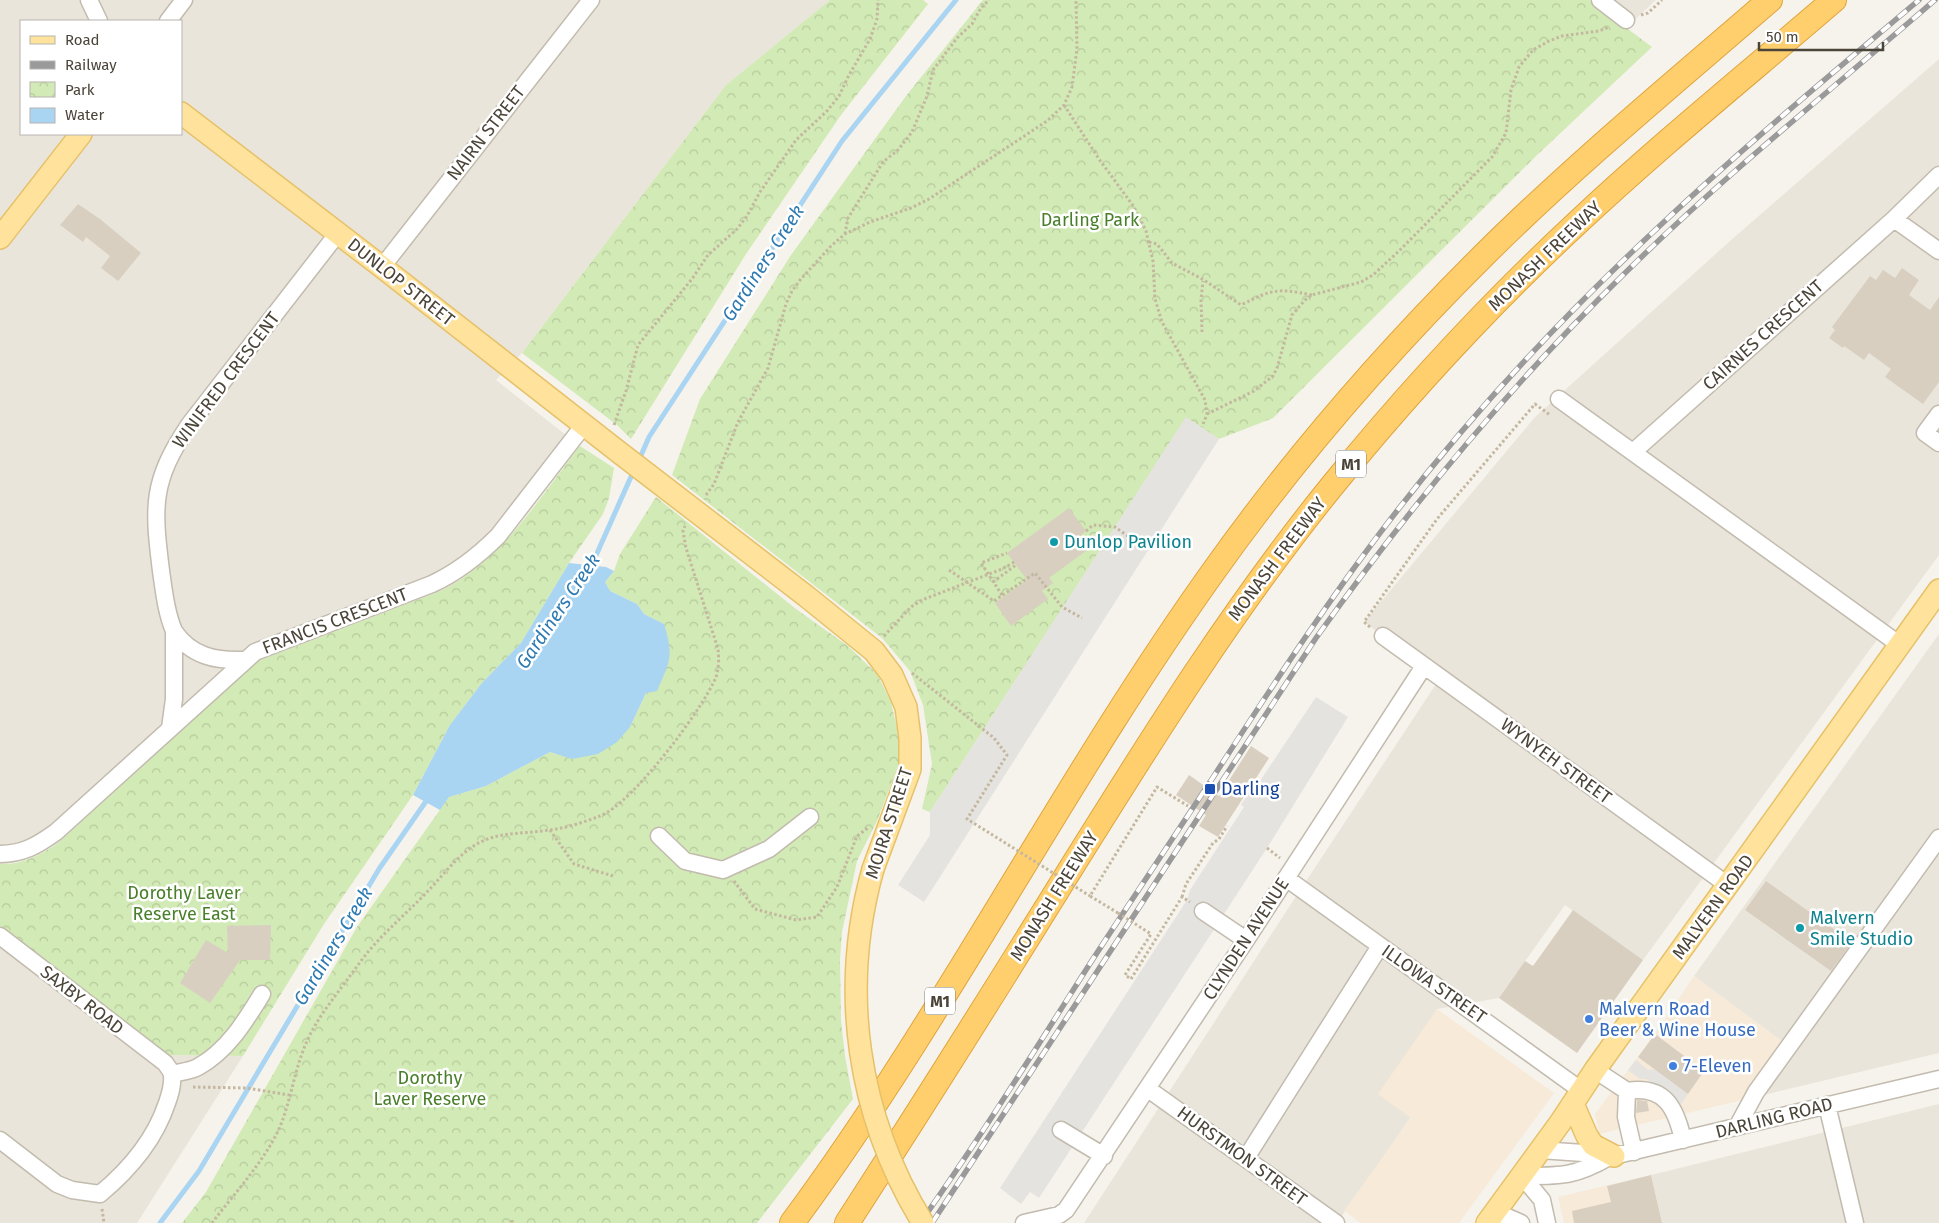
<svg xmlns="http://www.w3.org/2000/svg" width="1939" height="1223" font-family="'Fira Sans',sans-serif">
<defs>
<pattern id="park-crowns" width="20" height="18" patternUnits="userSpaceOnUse" patternTransform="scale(1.25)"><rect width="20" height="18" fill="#d2eab5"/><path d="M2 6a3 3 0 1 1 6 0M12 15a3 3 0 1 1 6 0" fill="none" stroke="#b6ca9c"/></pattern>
</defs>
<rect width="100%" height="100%" fill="#f6f3ec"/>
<path fill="#eae5da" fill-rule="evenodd" d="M0,0H830L726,85L522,353L496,380L580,446L505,541L476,569L451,586L258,661L58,843L33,857L7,864H0ZM21,21H181V134H21Z
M1596,0H1656L1626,28Z
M1939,59V555L1643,960L1565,905L1499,998L1437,1009L1411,1117L1337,1223H1084L1289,907L1440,678L1364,622L1535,417L1730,241Z
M1939,634V1053L1747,1099L1787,1045L1694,976Z
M0,926L167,1055L243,1056L137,1223H0Z
M1939,1104V1223H1662L1651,1175Z"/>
<path fill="#f7ead8" d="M1694,976L1787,1045L1747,1099L1599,1134L1595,1114L1655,1034Z
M1437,1009L1554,1093L1459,1223H1361L1344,1211L1411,1118L1378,1094Z
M1651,1175L1662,1223H1564L1558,1197Z"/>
<path fill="url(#park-crowns)" d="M830,0H923L928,4L841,115L746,254L631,439L617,425L522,353L726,85Z
M983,0H1589L1652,47L1535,157L1273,418L1219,439L1186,418L930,812L922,809L932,764L923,705L910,671L882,638L672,475L700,399L791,255L906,96Z
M580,446L614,468L609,498L603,514L569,563L521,643L481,684L450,725L413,795L324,924L243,1056L167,1055L0,926V864C21,865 41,855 58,843L258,661L440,591C499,564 541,496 580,446Z
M656,497L796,609L848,646L877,674L891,702L899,737L898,767L877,821L857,861L842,932L840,959L841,1021L845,1056L853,1099L757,1223H182L206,1192L357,927L449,797L486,786L550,752L573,759L630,727L646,693L664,624L644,614L637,604L610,591L605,582L614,571L620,554Z"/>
<path fill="#e5e3e0" d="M1186,417L1219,439L924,902L898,885L930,835V812Z
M1316,697L1348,717L1267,848L1039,1198L1030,1192L1021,1204L1000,1188L1187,900L1190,890L1244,807L1241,805L1251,789L1254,790Z
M1636,1060L1648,1070L1654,1069L1688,1094L1681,1104L1646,1079H1640L1628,1070Z"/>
<path fill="#a9d4f2" d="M569,563L606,567L614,571L605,582L610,591L637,604L644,614L664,624C674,656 670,661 657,691L646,693L630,727L617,742L598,754L572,759L550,752L486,786L449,797L440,810L413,795L450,725L481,684L521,643Z"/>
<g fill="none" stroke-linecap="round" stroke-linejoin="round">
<path stroke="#a9d4f2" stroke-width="5" d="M639,460L649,437L842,141L956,0
M590,569L634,470
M160,1223L199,1171L379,869L429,797"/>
</g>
<path fill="#d8cfc1" d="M78,204L100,219L141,253L118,281L101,268L110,256L86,237L83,242L60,225Z
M1902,268L1919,280L1909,295L1930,310L1939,297V382L1923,404L1885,377L1891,369L1869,353L1864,360L1844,346L1843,348L1829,338L1835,330L1832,327L1870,276L1876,280L1883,270L1895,278Z
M1069,508L1086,531L1081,535L1090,548L1049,578L1053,583L1042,591L1048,599L1011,626L995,603L1027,580L1007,553Z
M1251,746L1269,758L1218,837L1199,826L1206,815L1176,795L1189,775L1219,796Z
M1766,881L1852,942L1831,971L1745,910Z
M1573,910L1643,960L1577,1053L1499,998L1525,961L1533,966Z
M271,925L270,960H240L210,1003L180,983L206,940L228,953L227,926Z
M1655,1034L1704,1071L1688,1094L1638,1057Z
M1637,1100L1647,1101L1649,1111L1636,1113Z
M1651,1175L1662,1223H1574L1572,1211L1611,1202L1607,1186Z"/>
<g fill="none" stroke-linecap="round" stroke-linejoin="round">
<g stroke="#c2bbae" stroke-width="19">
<path id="minor" d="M89,0L99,21
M1600,0L1626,20
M168,21L184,0
M1894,219L1939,175
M382,267L591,0
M1559,399L1900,645
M1939,414L1925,433L1939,443
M1633,452L1894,219L1939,251
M174,631C191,656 215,661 244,660
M1383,636L1729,886
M170,728L174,699V631C166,612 164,591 161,571C153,506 151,482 189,425L338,233
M659,836L685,861L723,870L769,849L810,817
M0,854C23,854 38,845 56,832L255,652L432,584C458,572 478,556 498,536L584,425
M1286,878L1582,1091
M1203,911L1246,940
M0,936L165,1063C168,1067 172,1072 172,1076C173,1086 170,1094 167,1103C155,1139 129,1170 100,1194L72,1190L57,1184L0,1140
M1595,1070L1627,1091L1626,1117L1634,1152
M172,1074C180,1072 191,1071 198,1067C227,1051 245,1022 262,994
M1148,1089L1336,1223
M1627,1091C1665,1085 1676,1108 1683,1140
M1827,1105L1855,1223
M1737,1127L1756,1092L1939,838
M1061,1130L1104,1156
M1540,1150L1583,1153L1609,1157
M1246,1158L1380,946
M1522,1176C1561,1176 1574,1177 1609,1157L1939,1079
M1522,1176L1542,1200L1547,1223
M1496,1212L1521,1223
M1024,1223L1059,1215L1066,1210L1246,940L1424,666"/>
</g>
<g stroke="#e6c16a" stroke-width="24">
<path id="major" d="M181,113L382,267L620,453L806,596L874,651L892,675L906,707L910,738V769L873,869
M0,238L81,134
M1573,1104L1587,1136L1593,1145L1614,1156
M1487,1223L1560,1123L1595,1070L1939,590"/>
</g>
<g stroke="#e0a43c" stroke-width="26">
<path id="highway" d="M792,1223C946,1015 1063,782 1213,572C1294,458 1387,351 1486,253C1576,164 1674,83 1770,0
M847,1223C922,1107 995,991 1068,873C1151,740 1233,608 1332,486C1407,394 1489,305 1576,224C1659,146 1748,74 1834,0"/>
</g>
<path stroke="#c4b79f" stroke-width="3" stroke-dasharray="2.5 2.5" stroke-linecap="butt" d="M1641,15L1648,13L1662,0
M1064,105L1099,159L1134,207L1146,231L1153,261L1155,299L1162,322L1205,400L1207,414L1202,427
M845,234L848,218L883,162L898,150L912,132L927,96L933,70L957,38L972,24L981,8L989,0
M1149,242L1157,244L1172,263L1204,280L1241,305C1273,289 1277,288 1312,295
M1202,332L1201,300L1203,281
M1207,414L1254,391L1273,376L1277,368L1292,315L1305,300L1312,295L1361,282L1373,275L1399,251L1492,157L1506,133L1511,90L1519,67L1533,50L1549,41L1562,36L1599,31L1609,27
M614,425L626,391L638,345L692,279L708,255L737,229L747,216L760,192L796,140L827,111L839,96L849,75L870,39L877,19L878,0
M706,495L714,484L738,422L768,368L786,304L792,291L800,280L831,246L845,234L870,222L911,208L929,199L1047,121L1064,105L1072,87L1077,49L1076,0
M1086,531L1093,525L1115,527L1132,539
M949,570L994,601L1035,573L1062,607L1082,618
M993,582L1016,565
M1002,595L981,563L1007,553
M1370,627L1364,622L1437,519L1535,404L1550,415
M884,636L911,607L922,600L1002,569L1014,562
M912,673L994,738L1007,755L967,819L991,834
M550,830L574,864L613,876
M1267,848L1280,858
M734,881L755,909L796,920L817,917L837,887L857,836L869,827
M1182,897L1186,884L1213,843L1219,839L1227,826
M1118,913L1090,896L1157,787L1188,806
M1131,979L1182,897L1190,902
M193,1087L247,1088L289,1095
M102,1209L104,1223
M512,1220V1223
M212,1223C236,1191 269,1157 283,1119C293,1090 297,1058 312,1031C321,1014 333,999 344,984C354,971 363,957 374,945C390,927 409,911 426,893C440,879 452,862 468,850C493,830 520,835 549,830C567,828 584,822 600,816C632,804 703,709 716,677C719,668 719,658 718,649L686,548L683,531L685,526"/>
<use href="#minor" stroke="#fff" stroke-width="16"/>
<use href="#major" stroke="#ffe39c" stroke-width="21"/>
<use href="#highway" stroke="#ffcf6e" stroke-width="24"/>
<g stroke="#9a9a9a" stroke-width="5.5">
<path id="rail" d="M920,1223C980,1138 1035,1050 1091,962C1130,902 1170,843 1210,782C1271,688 1331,595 1400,507C1480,404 1571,308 1666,220C1748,143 1834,72 1919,0
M932,1223L1316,638C1408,509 1509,387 1622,276C1721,178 1830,91 1935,0"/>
</g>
<use href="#rail" stroke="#fff" stroke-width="4" stroke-dasharray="11" stroke-linecap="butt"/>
<g stroke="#e6c16a" stroke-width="24" stroke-linecap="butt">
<path id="major-bridge" d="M873,869C839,990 857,1116 923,1223"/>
</g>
<path stroke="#c4b79f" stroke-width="3" stroke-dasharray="2.5 2.5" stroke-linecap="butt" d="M991,834L1090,896
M1118,913L1151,934L1125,975L1131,979"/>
<use href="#major-bridge" stroke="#ffe39c" stroke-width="21"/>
</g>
<g fill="#0f9aa8" stroke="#fff" stroke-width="2">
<circle cx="1054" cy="542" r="5"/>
<circle cx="1800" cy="928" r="5"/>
</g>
<rect fill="#1a4fb4" stroke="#fff" stroke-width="2" x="1204" y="783" width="12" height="12" rx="2.5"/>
<g fill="#3f7fe0" stroke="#fff" stroke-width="2">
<circle cx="1589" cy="1019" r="5"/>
<circle cx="1673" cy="1066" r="5"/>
</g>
<g text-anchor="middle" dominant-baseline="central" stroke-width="5" stroke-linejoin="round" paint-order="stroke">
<g fill="#fff" stroke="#817c74" stroke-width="1">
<rect x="1336" y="450.5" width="30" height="27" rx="4"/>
<rect x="925" y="987.5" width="30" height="27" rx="4"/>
</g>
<g font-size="16" font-weight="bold" fill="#4b4439">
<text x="1351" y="464">M1</text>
<text x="940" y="1001">M1</text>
</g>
<g font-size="18" fill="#4b4439" stroke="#fff">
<text transform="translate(486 133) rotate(-52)">NAIRN STREET</text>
<text transform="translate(1545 256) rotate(-44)">MONASH FREEWAY</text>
<text transform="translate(401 282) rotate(38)">DUNLOP STREET</text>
<text transform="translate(1763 335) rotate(-42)">CAIRNES CRESCENT</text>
<text transform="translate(226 380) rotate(-53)">WINIFRED CRESCENT</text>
<text transform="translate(1277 559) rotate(-53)">MONASH FREEWAY</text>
<text transform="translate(335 621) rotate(-21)">FRANCIS CRESCENT</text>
<text transform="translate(1556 761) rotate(36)">WYNYEH STREET</text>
<text transform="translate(889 823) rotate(-72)">MOIRA STREET</text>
<text transform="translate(1054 896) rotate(-58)">MONASH FREEWAY</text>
<text transform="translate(1713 907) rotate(-54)">MALVERN ROAD</text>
<text transform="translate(1246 939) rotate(-57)">CLYNDEN AVENUE</text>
<text transform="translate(1434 984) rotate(35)">ILLOWA STREET</text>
<text transform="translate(82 1000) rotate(38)">SAXBY ROAD</text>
<text transform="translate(1774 1118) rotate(-14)">DARLING ROAD</text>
<text transform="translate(1242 1156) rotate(36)">HURSTMON STREET</text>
</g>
<g font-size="18" fill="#4a7f2a" stroke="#fff">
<text x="1090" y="220">Darling Park</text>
<text x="184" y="893">Dorothy Laver<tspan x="184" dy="21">Reserve East</tspan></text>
<text x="430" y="1078">Dorothy<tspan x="430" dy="21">Laver Reserve</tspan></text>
</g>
<g font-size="18" fill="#0d838f" stroke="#fff" text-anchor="start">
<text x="1064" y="542">Dunlop Pavilion</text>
<text x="1810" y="918">Malvern<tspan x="1810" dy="21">Smile Studio</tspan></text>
</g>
<g font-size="18" fill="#164399" stroke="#fff" text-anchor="start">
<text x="1221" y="789">Darling</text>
</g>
<g font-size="18" fill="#366cbe" stroke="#fff" text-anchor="start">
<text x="1599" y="1009">Malvern Road<tspan x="1599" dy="21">Beer &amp; Wine House</tspan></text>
<text x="1683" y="1066">7-Eleven</text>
</g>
<g font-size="19" font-style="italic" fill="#2e7ab2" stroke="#fff">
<text transform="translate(763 263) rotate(-57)">Gardiners Creek</text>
<text transform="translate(558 611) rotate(-56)">Gardiners Creek</text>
<text transform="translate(333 946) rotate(-59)">Gardiners Creek</text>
</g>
</g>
<rect x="20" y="20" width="162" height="115" fill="#ffffff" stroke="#b7b4b0"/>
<rect x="30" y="36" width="25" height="8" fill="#ffe39c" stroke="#b7b4b0"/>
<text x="65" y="45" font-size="15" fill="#4b4439">Road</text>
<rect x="30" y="61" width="25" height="8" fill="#9a9a9a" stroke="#b7b4b0"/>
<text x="65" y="70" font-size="15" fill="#4b4439">Railway</text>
<rect x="30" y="82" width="25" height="15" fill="url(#park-crowns)" stroke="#b7b4b0"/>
<text x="65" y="95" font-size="15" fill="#4b4439">Park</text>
<rect x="30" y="108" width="25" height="15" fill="#a9d4f2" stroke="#b7b4b0"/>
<text x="65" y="120" font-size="15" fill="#4b4439">Water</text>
<path d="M1759 42v8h124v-8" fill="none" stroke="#4b4439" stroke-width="2.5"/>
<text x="1766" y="42" font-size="15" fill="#4b4439" stroke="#ffffff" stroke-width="4" paint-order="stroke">50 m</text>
</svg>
